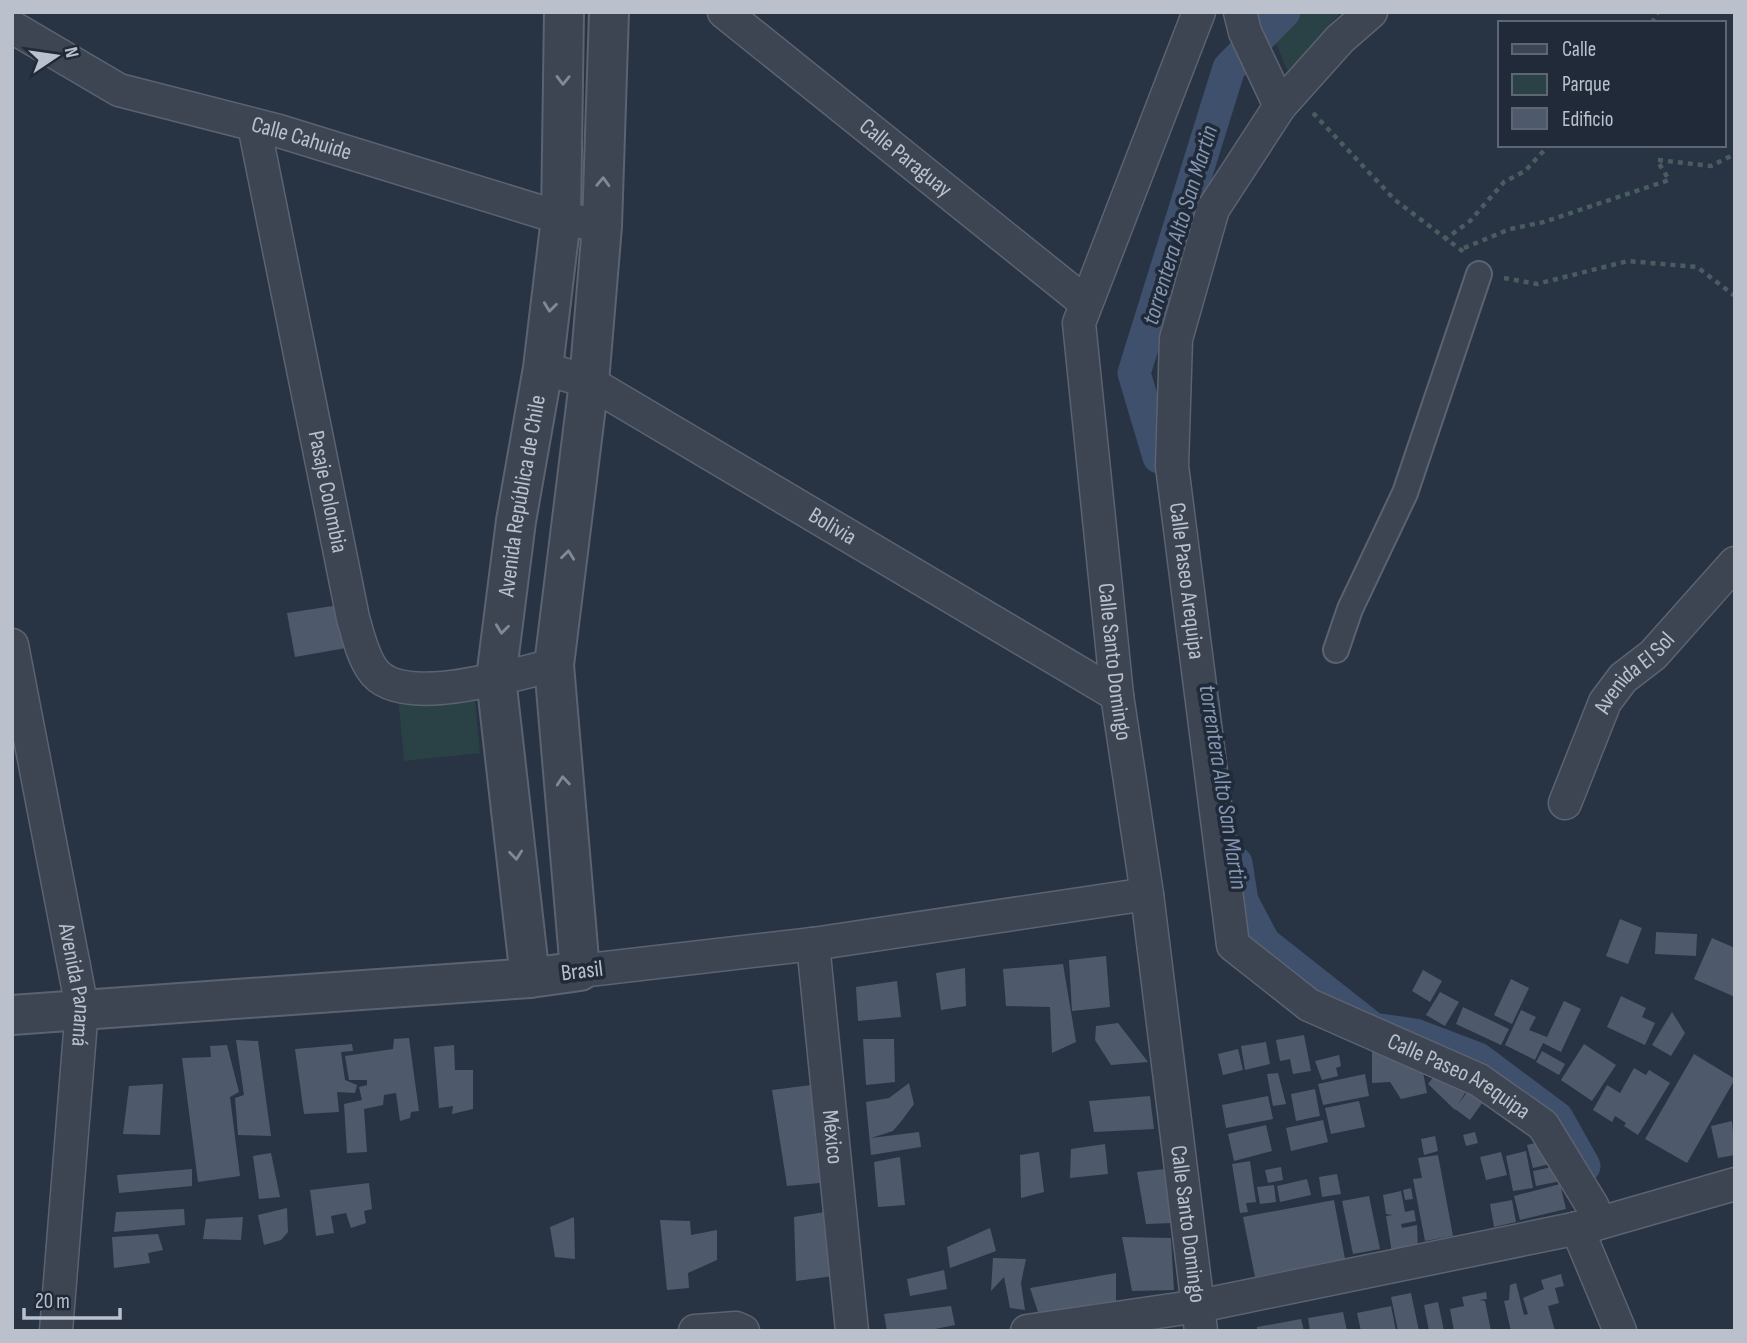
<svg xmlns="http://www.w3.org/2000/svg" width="1747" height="1343" font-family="'Sofia Sans Condensed',sans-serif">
<rect width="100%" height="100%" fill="#283344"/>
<path fill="#2a4145" d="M1263,12H1341L1288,72Z
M473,679L480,753L404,761L397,687Z"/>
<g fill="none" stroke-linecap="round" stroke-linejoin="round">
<path stroke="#3f506c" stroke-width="33" d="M1159,457L1134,373L1229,68L1284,12
M1236,863L1242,901L1264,943L1373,1029L1415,1035L1478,1059L1557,1118L1584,1166"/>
</g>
<path fill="#4e5a6c" d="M339,605L346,648L295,657L287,613Z
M1620,919L1642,928L1628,964L1606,956Z
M1656,932L1697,934L1696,956L1655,954Z
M1712,938L1735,948V997L1694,979Z
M1106,956L1110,1007L1072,1011L1069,960Z
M1063,964L1076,1042L1052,1053L1050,1007L1006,1006L1003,969Z
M965,968L966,1006L941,1010L936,973Z
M1423,970L1442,981L1430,1002L1412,991Z
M1511,979L1529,988L1512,1024L1494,1015Z
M897,981L901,1017L858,1021L856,987Z
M1440,992L1459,1002L1445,1026L1426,1015Z
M1621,996L1646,1008L1642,1017L1655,1023L1645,1045L1607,1027Z
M1564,1001L1581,1009L1561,1052L1543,1043L1535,1060L1505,1045L1521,1010L1536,1017L1529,1030L1547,1037Z
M1463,1007L1509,1029L1501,1045L1456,1024Z
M1672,1012L1685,1033L1671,1056L1652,1045Z
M1118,1023L1148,1062L1111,1065L1095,1040L1096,1026Z
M1304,1035L1311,1071L1293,1074L1290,1059L1280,1061L1276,1040Z
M409,1038L419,1111L411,1112L410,1118L400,1121L396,1093L384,1095L383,1105L364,1109L367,1152L347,1153L344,1104L362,1100L359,1087L367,1085V1080H349L345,1056L393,1049L394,1039Z
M863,1039H894L895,1082L866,1085Z
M236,1040L258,1041L271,1136L238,1135L235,1098L244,1095Z
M1372,1041L1420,1057L1427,1093L1401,1099L1390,1082L1372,1083Z
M1266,1042L1270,1064L1245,1070L1241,1046Z
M352,1044L353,1051L341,1052L345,1080L357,1085L355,1093L337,1092L339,1112L304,1114L295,1049Z
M1584,1044L1616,1065L1592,1101L1561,1080Z
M227,1045L239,1092L230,1097L240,1176L198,1182L182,1058L211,1057L210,1046Z
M454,1045L455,1070H473V1109L452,1114L453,1106L439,1108L434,1047Z
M1238,1049L1243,1070L1223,1075L1218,1054Z
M1542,1051L1565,1064L1559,1075L1536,1062Z
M1694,1054L1735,1079L1687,1163L1645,1139Z
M1339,1055L1341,1066L1336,1068L1338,1076L1322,1080L1315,1061Z
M1441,1067L1472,1081L1455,1110L1428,1084Z
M1634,1068L1646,1075L1649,1070L1670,1083L1638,1135L1624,1126L1626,1123L1615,1116L1612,1122L1593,1110L1607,1085L1620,1093Z
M1278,1073L1286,1104L1273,1106L1267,1074Z
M1365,1074L1369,1096L1323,1105L1318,1084Z
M1475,1081L1490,1092L1470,1120L1455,1109Z
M909,1083L914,1104L903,1119L893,1131L871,1138L919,1132L921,1147L871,1155L866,1102L889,1098Z
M163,1084L160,1135L123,1134L129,1086Z
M819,1084L820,1183L787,1186L772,1090Z
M1315,1089L1320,1116L1296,1121L1291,1094Z
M1150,1096L1154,1129L1094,1132L1089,1101Z
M1268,1096L1273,1119L1226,1128L1222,1105Z
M1359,1101L1365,1127L1331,1134L1325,1108Z
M1323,1120L1328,1142L1291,1151L1286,1128Z
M1732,1121L1735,1155L1718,1158L1711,1126Z
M1266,1125L1272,1151L1234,1161L1228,1134Z
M1475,1132L1478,1143L1466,1146L1463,1135Z
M1435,1136L1438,1151L1424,1155L1421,1139Z
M1544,1141L1550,1164L1533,1168L1527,1145Z
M1105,1144L1108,1174L1070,1178L1071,1149Z
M1526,1151L1533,1188L1513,1191L1506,1156Z
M1039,1152L1044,1192L1021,1198L1020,1155Z
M1501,1152L1507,1175L1486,1180L1480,1157Z
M271,1153L280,1197L259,1199L253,1156Z
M1438,1155L1453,1236L1425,1241L1413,1179L1422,1178L1418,1158Z
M900,1157L905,1205L878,1207L874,1162Z
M1250,1161L1256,1202L1246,1203L1248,1212L1240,1213L1232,1164Z
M1557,1166L1561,1181L1536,1186L1533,1171Z
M1281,1167L1283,1180L1268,1183L1265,1170Z
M192,1169V1186L119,1193L117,1175Z
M1165,1169L1173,1223L1146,1224L1137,1172Z
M1337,1174L1341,1194L1322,1197L1319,1177Z
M1307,1179L1311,1195L1280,1202L1277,1186Z
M369,1183L372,1209L364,1211L366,1223L351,1228L346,1213L331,1216L334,1233L316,1236L310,1190Z
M1560,1184L1566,1209L1520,1220L1514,1196Z
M1274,1185L1276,1202L1260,1204L1257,1187Z
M1411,1188L1413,1199L1405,1200L1403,1190Z
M1401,1191L1405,1212L1414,1210L1416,1221L1401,1224L1402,1228L1417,1225L1418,1249L1393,1259L1386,1216L1393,1215L1386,1214L1383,1195Z
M1369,1196L1380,1249L1353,1254L1342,1201Z
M1334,1200L1345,1259L1255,1277L1243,1217Z
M1512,1200L1516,1222L1494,1227L1490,1204Z
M287,1208L288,1232L281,1240L264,1245L258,1215Z
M184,1209L185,1225L114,1232L116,1212Z
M825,1212L834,1276L796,1281L794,1217Z
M243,1217L241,1240L203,1239L206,1219Z
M574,1217L575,1259L555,1257L550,1227Z
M660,1220L690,1221L691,1235L717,1230V1260L688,1273L689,1288L667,1290Z
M990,1228L996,1251L950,1268L947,1247Z
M158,1234L163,1250L148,1253L150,1263L114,1268L112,1237Z
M1122,1237L1171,1238L1174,1290L1132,1291Z
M993,1258L1026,1259L1021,1283L1025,1310L1010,1308L1004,1277L991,1291Z
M944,1270L947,1289L910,1296L907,1279Z
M1116,1273V1302L1039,1315L1030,1288Z
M1561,1274L1564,1286L1555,1288L1559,1303L1548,1306L1555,1331H1511L1504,1301L1509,1300L1510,1285L1516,1283L1524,1315L1528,1314L1523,1298L1544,1289L1541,1280Z
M1486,1292L1487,1299L1479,1300L1485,1301L1491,1331H1454L1450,1309L1464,1306L1462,1297Z
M1411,1293L1419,1331H1398L1391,1297Z
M1438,1302L1444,1331H1429L1424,1305Z
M951,1306L955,1325L925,1331H887L884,1314Z
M1391,1306L1396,1331H1361L1357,1313Z
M1343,1312L1347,1331H1310L1308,1318Z
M1301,1319L1304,1331H1257V1327Z"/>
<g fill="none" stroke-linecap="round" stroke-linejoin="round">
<g stroke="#5b6371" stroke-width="28">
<path id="pedestrian" d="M1336,650L1350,609L1405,493L1479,274"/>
</g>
<g stroke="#5b6371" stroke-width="35">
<g id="minor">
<path id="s1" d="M724,12L1086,303"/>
<path id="s2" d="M1199,12L1079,323L1117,695L1147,894L1201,1331"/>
<path d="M1240,12L1245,32L1280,106"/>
<path id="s3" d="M1371,12L1340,39L1280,106L1213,209L1176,339L1172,466L1233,945L1309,1005L1479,1080L1543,1125L1593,1207V1225"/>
<path id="s4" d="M12,27L119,90L279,131L561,218L602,226"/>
<path id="s5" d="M254,125L353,618C358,635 362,654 372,669C399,711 514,674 554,665"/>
<path id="s6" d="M543,368L589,382L1117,695"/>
<path id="s7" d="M12,645L82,1008L56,1331"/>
<path id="s8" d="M1565,803L1605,702L1623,678L1653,655L1735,563"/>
<path id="s9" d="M813,944L852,1331"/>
<path d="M580,971L813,944L1147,894"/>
<path d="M1577,1228L1620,1331"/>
<path d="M695,1331L736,1328L743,1331"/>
<path d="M1027,1331L1199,1306L1593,1225L1735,1184"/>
</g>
</g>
<g stroke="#5b6371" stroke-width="42">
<g id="tertiary">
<path id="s10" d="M530,978L496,678L516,521L543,368L561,218L564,12"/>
<path d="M12,1015L530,978L580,971L554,665L589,382L602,226L609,12"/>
</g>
</g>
<path stroke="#495d61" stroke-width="4.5" stroke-dasharray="5 5" stroke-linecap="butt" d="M1652,23L1658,12
M1313,113L1395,200L1465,253
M1658,160L1711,166L1735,154
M1444,240L1470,221L1504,182L1525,171L1549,145
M1464,248L1510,229L1544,222L1669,180L1657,160
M1504,278L1537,284L1628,261L1697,267L1735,296"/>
<use href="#pedestrian" stroke="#3d4553" stroke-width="24"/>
<use href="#minor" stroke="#3d4553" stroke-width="32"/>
<use href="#tertiary" stroke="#3d4553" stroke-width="38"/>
</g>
<defs><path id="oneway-chevron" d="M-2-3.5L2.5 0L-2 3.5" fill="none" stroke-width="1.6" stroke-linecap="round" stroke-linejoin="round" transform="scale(1.75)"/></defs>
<g stroke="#828996">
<use href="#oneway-chevron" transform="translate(563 80) rotate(91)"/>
<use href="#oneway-chevron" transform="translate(603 182) rotate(-88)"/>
<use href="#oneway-chevron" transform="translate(550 307) rotate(97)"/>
<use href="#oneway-chevron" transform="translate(568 555) rotate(-83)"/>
<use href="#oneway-chevron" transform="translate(502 629) rotate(97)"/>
<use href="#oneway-chevron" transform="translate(563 781) rotate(-95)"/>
<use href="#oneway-chevron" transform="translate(516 855) rotate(84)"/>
</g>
<g text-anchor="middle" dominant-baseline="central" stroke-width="7" stroke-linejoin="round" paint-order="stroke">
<g font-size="23" fill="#bac1cd" stroke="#212a39">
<text stroke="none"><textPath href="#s4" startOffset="313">Calle Cahuide</textPath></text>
<text stroke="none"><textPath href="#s1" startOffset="233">Calle Paraguay</textPath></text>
<text stroke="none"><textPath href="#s5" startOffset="374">Pasaje Colombia</textPath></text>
<text stroke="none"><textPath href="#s10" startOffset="486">Avenida República de Chile</textPath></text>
<text stroke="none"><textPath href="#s6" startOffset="331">Bolivia</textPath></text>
<text stroke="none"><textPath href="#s3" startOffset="632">Calle Paseo Arequipa</textPath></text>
<text stroke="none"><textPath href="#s2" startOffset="674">Calle Santo Domingo</textPath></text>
<text stroke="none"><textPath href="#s8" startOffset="150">Avenida El Sol</textPath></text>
<text transform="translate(582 971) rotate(-7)">Brasil</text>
<text stroke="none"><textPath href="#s7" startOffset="346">Avenida Panamá</textPath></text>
<text stroke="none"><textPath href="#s3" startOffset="1262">Calle Paseo Arequipa</textPath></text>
<text stroke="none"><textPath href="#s9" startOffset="194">México</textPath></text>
<text stroke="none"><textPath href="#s2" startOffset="1241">Calle Santo Domingo</textPath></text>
</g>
<g font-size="24" font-style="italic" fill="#8396b2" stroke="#212a39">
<text transform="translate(1180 225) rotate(-73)">torrentera Alto San Martin</text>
<text transform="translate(1223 787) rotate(81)">torrentera Alto San Martin</text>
</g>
</g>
<rect width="1747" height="1343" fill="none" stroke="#bac1cd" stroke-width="28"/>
<rect x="1498" y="21" width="228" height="126" fill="#212a39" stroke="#5e6674" stroke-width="2"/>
<rect x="1512" y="44" width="35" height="10" fill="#3d4553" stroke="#5e6674" stroke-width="2"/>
<text x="1562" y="56" font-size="21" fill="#bac1cd">Calle</text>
<rect x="1512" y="74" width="35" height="21" fill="#2a4145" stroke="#5e6674" stroke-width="2"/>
<text x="1562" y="91" font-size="21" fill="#bac1cd">Parque</text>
<rect x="1512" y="108" width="35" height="21" fill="#4e5a6c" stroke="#5e6674" stroke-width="2"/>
<text x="1562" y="126" font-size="21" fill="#bac1cd">Edificio</text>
<g transform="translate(56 56) rotate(77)" stroke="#212a39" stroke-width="5" paint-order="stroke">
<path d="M0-5L12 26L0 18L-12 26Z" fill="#bac1cd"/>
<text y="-10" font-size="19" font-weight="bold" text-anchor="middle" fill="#bac1cd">N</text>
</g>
<path d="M24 1308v10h96v-10" fill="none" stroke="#bac1cd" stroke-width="3.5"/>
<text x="35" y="1308" font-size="21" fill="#bac1cd" stroke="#212a39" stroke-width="5" paint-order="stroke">20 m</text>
</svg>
